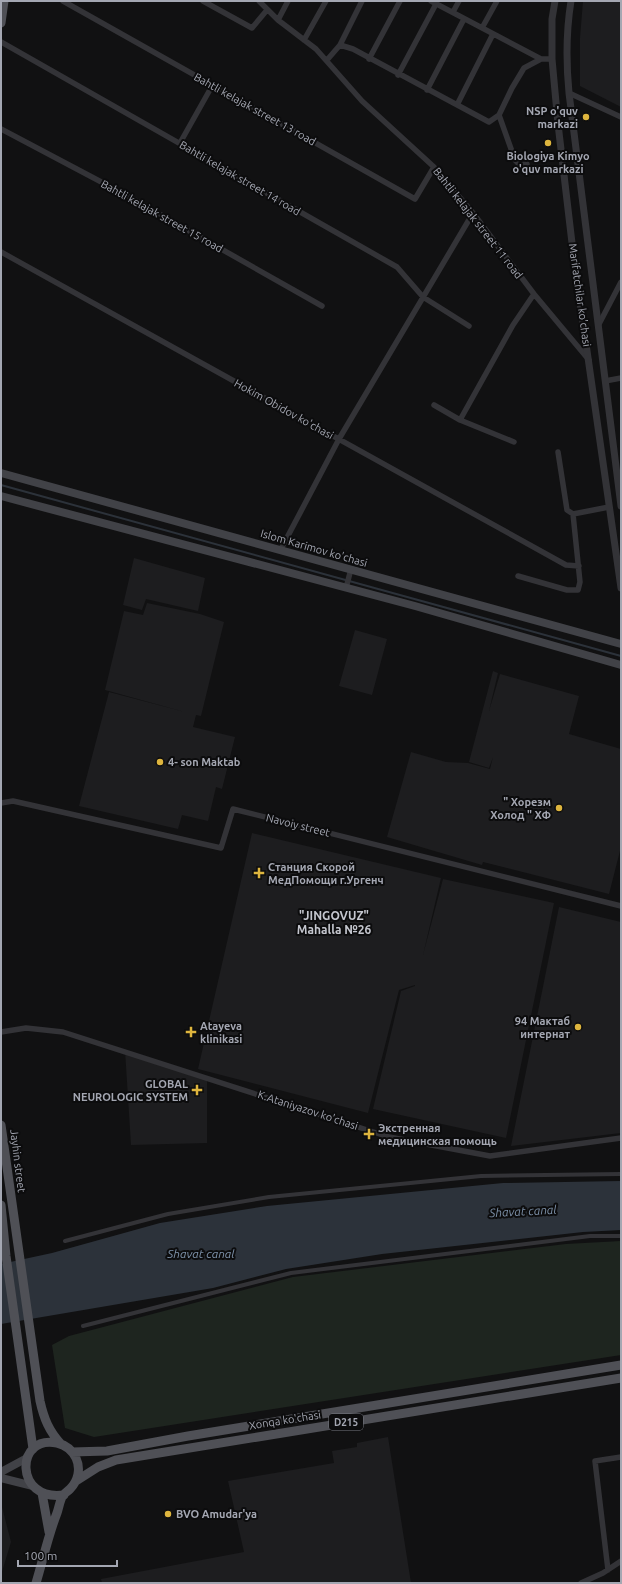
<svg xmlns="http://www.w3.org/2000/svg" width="622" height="1584" font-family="Ubuntu,sans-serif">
<rect width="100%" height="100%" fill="#111112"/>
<path fill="#1d1d1f" d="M583,1H621V107L580,86V38Z
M134,558L205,578L198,611L146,599L142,610L123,605Z
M147,603L200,614L224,622L201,716L196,715L193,727L235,737L222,789L216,787L208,821L182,815L178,829L79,806L109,692L185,712L105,690L124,611L143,615Z
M355,630L387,639L372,695L339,686Z
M493,671L498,673L489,711L500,674L579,696L569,734L621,749V847L609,894L483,862L482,865L387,837L411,752L446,762L468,763L490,769L493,757L489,768L469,762Z
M252,833L441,878L423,955L443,879L554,903L506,1138L373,1109L401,991L415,986V985L399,990L368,1113L198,1069Z
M559,907L621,922V1133L511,1146Z
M125,1050L207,1078V1143L131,1145Z
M388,1437L411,1583H102L101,1579L244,1552L228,1481L334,1463L332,1451L357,1447V1443Z
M1,1503L11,1542L1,1575Z"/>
<path fill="#1e251f" d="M621,1241V1355L94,1437L65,1428L52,1345L69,1336L293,1277L566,1244Z"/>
<path fill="#2c323a" d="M621,1181V1230L583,1232L382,1254L286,1269L213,1288L1,1324V1264L52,1253L160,1223L267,1206L503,1183Z"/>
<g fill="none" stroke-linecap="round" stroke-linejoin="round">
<path stroke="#2c323a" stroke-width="2" d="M1,485L621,656"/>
<path stroke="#333337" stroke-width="4" d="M65,1241L168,1214L269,1197L481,1176L621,1174
M83,1326L291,1273L590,1236H621"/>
<path stroke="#333337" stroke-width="5.5" d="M63,1L415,199L434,167
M203,1L252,28L267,10
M259,1L278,20L316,49L362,101L434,167L473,213L534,294L589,360
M431,1L541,59H552
M453,12L459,1
M278,20L288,1
M482,28L497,1
M304,40L326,1
M1,42L397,267L423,297L469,326
M340,45L362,1
M369,59L400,1
M327,60L340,45L353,49L489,122L499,115L512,88L524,68L541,59
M398,75L436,4
M427,90L464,19
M569,93L621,117
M457,105L493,34
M499,115L515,160L520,165L527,164
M1,129L124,194L322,306
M180,143L212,86
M1,252L566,565L579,566
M598,326L621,282
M605,381L621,378
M434,405L460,420L514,442
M460,420L513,325L534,294
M558,452L567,510L573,514
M281,549L339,439L473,213
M518,576L567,590H578L580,582L573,514L609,507
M346,588L351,569
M1,803L13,801L221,848L233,809L621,906
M1,1032L26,1028L63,1032L389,1137L490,1156L621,1138
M608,1570L595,1461L621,1457
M581,1583L603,1573L621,1561"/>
<path stroke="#333337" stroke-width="7" d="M555,1L552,19V59L558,124L574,260L621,588
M571,1C566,32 566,62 569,93L621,506"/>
<path stroke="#414247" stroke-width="8" d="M1,473L621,644
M1,496L415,606L621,665
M1,1472L27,1458
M1,1478L33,1486"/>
<path stroke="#4f5056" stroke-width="9" d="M1,23L4,1
M1,1125L40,1401C44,1419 49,1431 61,1444
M1,1205L6,1256L33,1449
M72,1452L107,1451L188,1436L621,1365
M76,1481L98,1467L116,1460L621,1378
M42,1493L49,1532
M36,1583C43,1560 48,1536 57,1513C59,1507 60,1500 63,1495C65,1493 68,1491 70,1489C78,1481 81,1469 76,1458C72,1450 66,1445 57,1443C15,1434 14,1502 64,1495"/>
</g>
<g fill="#deb53e" stroke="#0c0c0d" stroke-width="1.5">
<circle cx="586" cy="117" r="4"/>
<circle cx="548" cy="143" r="4"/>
<circle cx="160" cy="762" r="4"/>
<circle cx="559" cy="808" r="4"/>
<path d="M257 867h4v4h4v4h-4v4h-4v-4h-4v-4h4z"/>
<circle cx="578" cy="1027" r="4"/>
<path d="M189 1026h4v4h4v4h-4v4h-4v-4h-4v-4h4z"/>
<path d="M195 1084h4v4h4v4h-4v4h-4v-4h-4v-4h4z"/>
<path d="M367 1128h4v4h4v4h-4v4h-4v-4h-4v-4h4z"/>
<circle cx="168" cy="1514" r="4"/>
</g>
<g text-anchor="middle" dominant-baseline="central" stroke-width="4" stroke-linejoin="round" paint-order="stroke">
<rect fill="#0c0c0d" stroke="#767880" stroke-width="1" x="329" y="1414" width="34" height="16" rx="3"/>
<g font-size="10" font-weight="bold" fill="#a4a7b2">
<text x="346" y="1422">D215</text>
</g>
<g font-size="11" fill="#a4a7b2" stroke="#0c0c0d">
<text transform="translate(255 109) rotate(29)">Bahtli kelajak street 13 road</text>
<text transform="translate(240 178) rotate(30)">Bahtli kelajak street 14 road</text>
<text transform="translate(162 216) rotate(29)">Bahtli kelajak street 15 road</text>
<text transform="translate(478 223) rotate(52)">Bahtli kelajak street 11 road</text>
<text transform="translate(580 295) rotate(82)">Marifatchilar ko'chasi</text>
<text transform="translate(284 409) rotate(29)">Hokim Obidov ko'chasi</text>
<text transform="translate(314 548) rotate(16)">Islom Karimov ko'chasi</text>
<text transform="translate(298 825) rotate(14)">Navoiy street</text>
<text transform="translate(308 1110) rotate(18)">K.Ataniyazov ko'chasi</text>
<text transform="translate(18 1161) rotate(83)">Jayhin street</text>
<text transform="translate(285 1420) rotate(-9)">Xonqa ko'chasi</text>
</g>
<g font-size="11" font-weight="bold" fill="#a4a7b2" stroke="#0c0c0d" text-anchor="start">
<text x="578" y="111" text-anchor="end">NSP o'quv<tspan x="578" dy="13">markazi</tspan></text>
<text x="548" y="156" text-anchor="middle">Biologiya Kimyo<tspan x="548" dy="13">o'quv markazi</tspan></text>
<text x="168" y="762">4- son Maktab</text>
<text x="551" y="802" text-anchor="end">" Хорезм<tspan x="551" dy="13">Холод " ХФ</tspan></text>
<text x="268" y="867">Станция Скорой<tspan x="268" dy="13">МедПомощи г.Ургенч</tspan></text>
<text x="570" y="1021" text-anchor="end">94 Мактаб<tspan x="570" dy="13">интернат</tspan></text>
<text x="200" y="1026">Atayeva<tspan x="200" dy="13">klinikasi</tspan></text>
<text x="188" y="1084" text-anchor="end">GLOBAL<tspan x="188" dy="13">NEUROLOGIC SYSTEM</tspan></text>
<text x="378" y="1128">Экстренная<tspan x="378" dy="13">медицинская помощь</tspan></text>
<text x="176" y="1514">BVO Amudar'ya</text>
</g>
<g font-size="12" font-weight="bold" fill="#c4c6ce" stroke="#0c0c0d">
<text x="334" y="915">"JINGOVUZ"<tspan x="334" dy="14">Mahalla №26</tspan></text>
</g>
<g font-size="12" font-style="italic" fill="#7e92aa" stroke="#0c0c0d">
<text transform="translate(523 1211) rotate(-3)">Shavat canal</text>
<text x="201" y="1253">Shavat canal</text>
</g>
</g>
<rect width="622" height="1584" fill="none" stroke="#a4a7b2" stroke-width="4"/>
<path d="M18 1560v6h99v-6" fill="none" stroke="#a4a7b2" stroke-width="2"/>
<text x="24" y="1560" font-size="12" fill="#a4a7b2" stroke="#0c0c0d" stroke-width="3" paint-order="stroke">100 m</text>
</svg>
